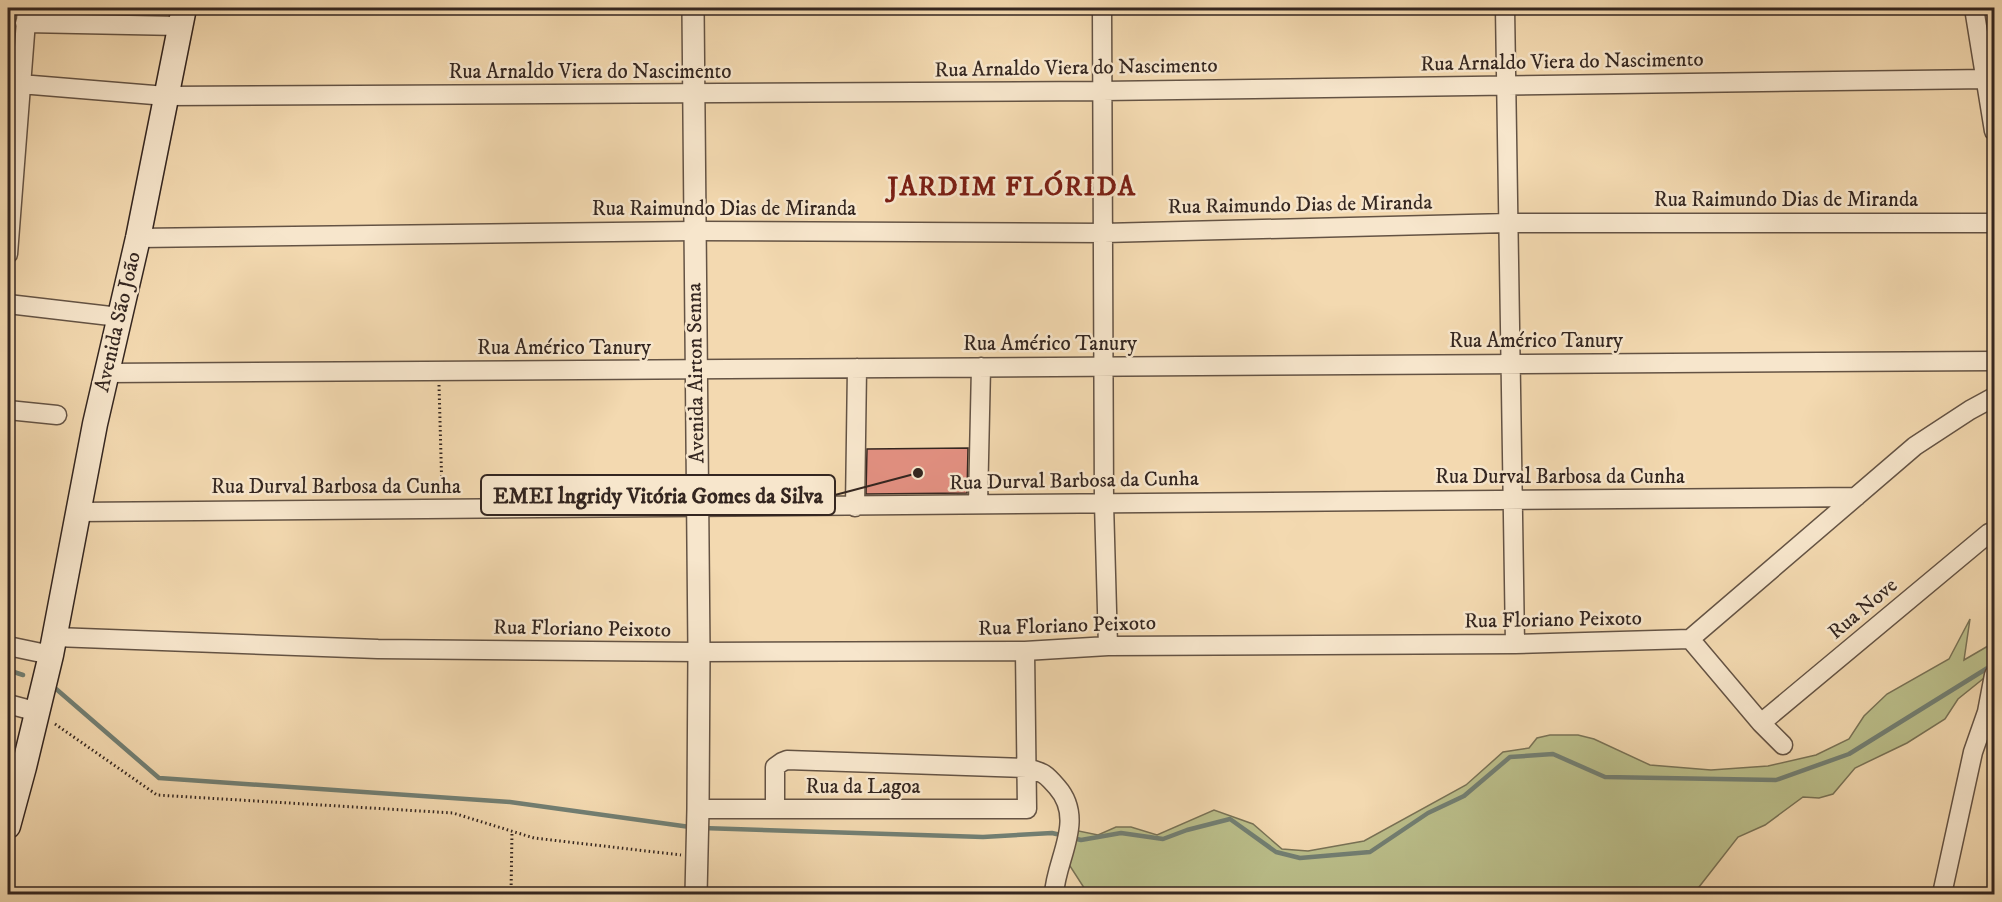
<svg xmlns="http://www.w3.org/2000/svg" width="2002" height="902" font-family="'IM FELL DW Pica',serif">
<rect width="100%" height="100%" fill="#f3d9b0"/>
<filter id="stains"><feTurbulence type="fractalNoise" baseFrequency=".00333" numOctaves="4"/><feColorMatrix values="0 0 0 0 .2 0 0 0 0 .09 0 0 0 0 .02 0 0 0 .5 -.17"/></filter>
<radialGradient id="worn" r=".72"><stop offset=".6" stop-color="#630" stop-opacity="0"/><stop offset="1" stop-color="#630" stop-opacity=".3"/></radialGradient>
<path fill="#bbbf8b" stroke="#787256" stroke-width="1.5" d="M8,8H23L16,75L8,79Z
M1970,619L1964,660L1988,646L1994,670L1958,699L1945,719L1907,743L1855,768L1833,794L1819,798L1803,797L1765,825L1738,837L1699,887L1695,894H1088L1059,849L1069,829L1098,835L1116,827H1131L1157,835L1214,810L1253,824L1282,849L1308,851L1364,841L1466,785L1503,752L1529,748L1537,738L1550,735H1578L1594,739L1650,765L1711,770L1768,766L1816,755L1849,739L1864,716L1887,694L1949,659Z"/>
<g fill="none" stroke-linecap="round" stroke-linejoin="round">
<path stroke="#727f73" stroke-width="4.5" d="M8,670L23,675
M55,688L159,778L510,802L690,827
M702,828L983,837L1052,833L1065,836
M1073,838L1081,840L1121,833L1163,839L1187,830L1230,819L1276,852L1300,858L1370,852L1428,813L1464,796L1510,757L1553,754L1605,777L1776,780L1849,754L1994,664"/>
</g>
<path fill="#e29081" stroke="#342620" stroke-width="1.5" d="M968,448L967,493L866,494L867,449Z"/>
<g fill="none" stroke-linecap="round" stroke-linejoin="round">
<g stroke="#645344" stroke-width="21">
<path id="minor" d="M1102,8L1104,503L1108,646
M1505,8L1515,644
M1974,8L1994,131
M25,23L180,26
M8,83L166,96L1102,91L1987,79
M138,238L695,231L1104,233L1508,223H1994
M8,254L27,8
M8,304L119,317
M106,373L1994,361
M8,410L57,415
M978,504L981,367
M855,507L857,368
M77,512L1856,497
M55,637L378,649L699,652L1025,651L1108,646L1515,644L1690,639L1915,446L1970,410L1994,397
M1690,639L1761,723L1783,745
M8,646L51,655
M8,704L38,712
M1987,712L1994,675
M1761,723L1989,533L1994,531
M698,809H1027L1025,651
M775,809V767L782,762L787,760L1027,768C1044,773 1045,773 1057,787C1086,820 1056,858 1054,894
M1942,894L1973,752L1987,712L1994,702"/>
</g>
<g stroke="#645344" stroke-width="24">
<path id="tertiary" d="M693,8L699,652L698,809L696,894"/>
</g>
<g stroke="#342620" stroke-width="27">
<path id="secondary" d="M8,826L24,767L51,655L95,424L138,238L184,8"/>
</g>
<path stroke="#342620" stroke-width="3" stroke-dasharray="1.5 3" stroke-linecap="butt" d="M439,385L442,492
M55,724L157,795L453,813L534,838L681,855
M511,894L512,831"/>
<use href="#minor" stroke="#f7e6cc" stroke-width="18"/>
<use href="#tertiary" stroke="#f7e6cc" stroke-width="21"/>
<use href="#secondary" stroke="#f7e6cc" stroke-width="24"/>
</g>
<g text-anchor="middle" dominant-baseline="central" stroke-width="5" stroke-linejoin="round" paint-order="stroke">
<g font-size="21" fill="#342620" stroke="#f7e6cc">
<text transform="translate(1562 62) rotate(-1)">Rua Arnaldo Viera do Nascimento</text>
<text transform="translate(1076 68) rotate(-1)">Rua Arnaldo Viera do Nascimento</text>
<text x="590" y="72">Rua Arnaldo Viera do Nascimento</text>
<text x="1786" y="200">Rua Raimundo Dias de Miranda</text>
<text transform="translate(1300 205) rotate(-1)">Rua Raimundo Dias de Miranda</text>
<text x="724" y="209">Rua Raimundo Dias de Miranda</text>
<text transform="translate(118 322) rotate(-77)">Avenida São João</text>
<text x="1536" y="341">Rua Américo Tanury</text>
<text x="1050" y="344">Rua Américo Tanury</text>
<text x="564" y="348">Rua Américo Tanury</text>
<text transform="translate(696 373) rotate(-91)">Avenida Airton Senna</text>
<text x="1560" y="477">Rua Durval Barbosa da Cunha</text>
<text transform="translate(1074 481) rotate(-1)">Rua Durval Barbosa da Cunha</text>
<text x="336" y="487">Rua Durval Barbosa da Cunha</text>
<text transform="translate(1863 609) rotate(-40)">Rua Nove</text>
<text transform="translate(1553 620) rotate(-1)">Rua Floriano Peixoto</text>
<text transform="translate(1067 626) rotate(-2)">Rua Floriano Peixoto</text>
<text transform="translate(582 629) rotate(1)">Rua Floriano Peixoto</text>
<text x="863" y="787">Rua da Lagoa</text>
</g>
<g font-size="27" font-weight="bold" letter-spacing="1.5" fill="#7a1f14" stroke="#f7e6cc">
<text x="1012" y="187">JARDIM FLÓRIDA</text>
</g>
</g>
<path fill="none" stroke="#342620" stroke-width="2" d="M918 473L835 495"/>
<circle fill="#342620" stroke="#f7e6cc" stroke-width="2" cx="918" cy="473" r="6"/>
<rect fill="#f7e6cc" stroke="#342620" stroke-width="2" x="481" y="475" width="354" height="40" rx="6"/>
<g font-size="22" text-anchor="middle" font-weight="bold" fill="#342620">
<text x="658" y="503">EMEI lngridy Vitória Gomes da Silva</text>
</g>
<rect width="2002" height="902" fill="none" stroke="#f3d9b0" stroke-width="30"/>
<rect x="9" y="9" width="1984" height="884" fill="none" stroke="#342620" stroke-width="3"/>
<rect x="15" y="15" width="1972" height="872" fill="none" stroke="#342620" stroke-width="1.5"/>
<rect width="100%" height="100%" filter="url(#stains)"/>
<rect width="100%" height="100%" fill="url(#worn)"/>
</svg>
